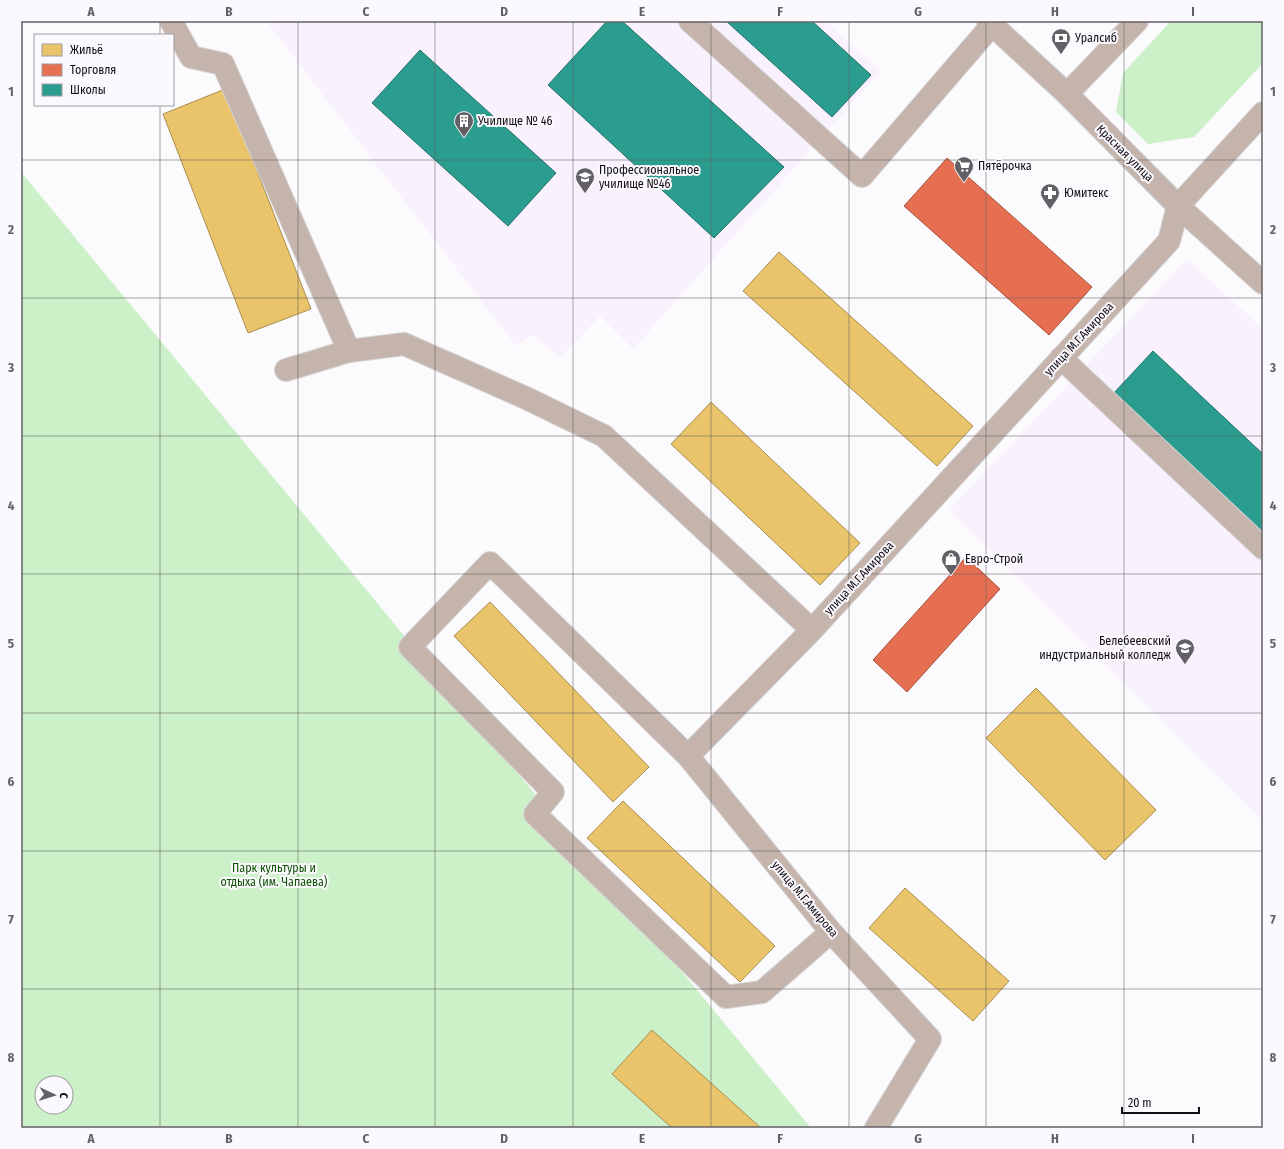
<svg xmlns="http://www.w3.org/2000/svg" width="1284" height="1149" font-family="'Fira Sans Condensed',sans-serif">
<rect width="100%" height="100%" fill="#fbfafc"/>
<path fill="#f9f2fe" d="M266,21H825L881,71L633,349L600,316L560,357L532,335L516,346Z
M1187,259L1263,329V821L949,510Z"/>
<path fill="#ccf0c7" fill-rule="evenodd" d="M1171,21H1263V63L1194,137L1148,144L1116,112L1123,73Z
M21,172L811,1128H21ZM42,1083H66V1107H42Z"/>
<path fill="#e9c46a" stroke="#a88d50" d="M225,89L311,309L248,333L163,114Z
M779,252L973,426L937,466L743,291Z
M711,402L860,543L820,585L671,444Z
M490,602L649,767L613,802L454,636Z
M1036,688L1156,810L1105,860L986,738Z
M623,801L775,946L740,982L587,838Z
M905,888L1009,981L973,1021L869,928Z
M652,1030L761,1128H672L612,1074Z"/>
<path fill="#e76f51" stroke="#a7523f" d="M947,158L1092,287L1049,335L904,206Z
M966,557L1000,589L907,692L873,660Z"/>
<path fill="#2a9d8f" stroke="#22726a" d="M607,21H622L784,167L714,238L548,85Z
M726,21H812L871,75L832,117Z
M420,50L556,173L508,226L372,103Z
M1153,351L1263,454V535L1112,395Z"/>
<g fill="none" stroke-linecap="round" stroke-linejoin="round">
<g stroke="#d6d4d7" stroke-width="24">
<path id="minor" d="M171,21L191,57L223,64L349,351
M690,21L862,176L992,25
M988,21L1067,94L1178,206L1263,283
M1067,94L1137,21
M1061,358L1263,548
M286,370L349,351L404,344L526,398L604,436L812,630
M688,756L812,630L1169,241L1178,206L1263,113
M831,932L762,992L726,997L535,814L553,792L410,647L490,563L688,756L831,932L930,1039L876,1128"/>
</g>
<use href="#minor" stroke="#c4b4ac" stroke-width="22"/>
</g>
<path fill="none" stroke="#636065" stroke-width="1" stroke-opacity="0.55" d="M160,21V35M298,21V1128M435,21V1128M573,21V1128M711,21V1128M849,21V1128M986,21V1128M1124,21V1128M160,105V1128M21,160H1263M21,298H1263M21,436H1263M21,574H1263M21,713H1263M21,851H1263M21,989H1263"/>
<defs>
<g id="bank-pin" transform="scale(1)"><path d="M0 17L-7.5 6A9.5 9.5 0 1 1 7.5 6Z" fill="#636065" stroke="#fbf9fd"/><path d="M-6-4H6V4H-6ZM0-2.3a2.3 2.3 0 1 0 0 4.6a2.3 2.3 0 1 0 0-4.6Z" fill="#fff"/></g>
<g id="building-pin" transform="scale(1)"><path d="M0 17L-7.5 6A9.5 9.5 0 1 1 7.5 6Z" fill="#636065" stroke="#fbf9fd"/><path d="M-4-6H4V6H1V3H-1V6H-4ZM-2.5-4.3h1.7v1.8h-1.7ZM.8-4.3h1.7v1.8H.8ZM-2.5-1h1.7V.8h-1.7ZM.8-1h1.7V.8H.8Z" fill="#fff"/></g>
<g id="supermarket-pin" transform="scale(1)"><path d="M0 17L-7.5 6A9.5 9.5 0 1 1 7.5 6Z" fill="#636065" stroke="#fbf9fd"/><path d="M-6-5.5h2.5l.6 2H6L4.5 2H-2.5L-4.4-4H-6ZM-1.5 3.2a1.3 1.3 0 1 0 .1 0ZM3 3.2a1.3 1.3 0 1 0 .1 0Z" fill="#fff"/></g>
<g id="university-pin" transform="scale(1)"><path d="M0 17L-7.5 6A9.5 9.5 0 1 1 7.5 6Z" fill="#636065" stroke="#fbf9fd"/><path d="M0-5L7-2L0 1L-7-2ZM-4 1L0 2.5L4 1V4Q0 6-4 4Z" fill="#fff"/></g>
<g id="pharmacy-pin" transform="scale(1)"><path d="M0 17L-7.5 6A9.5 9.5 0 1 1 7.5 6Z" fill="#636065" stroke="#fbf9fd"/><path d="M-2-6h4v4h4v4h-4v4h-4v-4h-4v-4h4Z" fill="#fff"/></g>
<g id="shop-pin" transform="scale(1)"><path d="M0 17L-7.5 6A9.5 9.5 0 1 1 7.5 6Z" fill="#636065" stroke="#fbf9fd"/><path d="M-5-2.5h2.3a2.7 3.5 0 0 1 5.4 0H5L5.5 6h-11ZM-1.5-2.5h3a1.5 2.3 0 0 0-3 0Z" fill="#fff"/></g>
</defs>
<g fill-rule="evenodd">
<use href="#bank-pin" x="1061" y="38"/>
<use href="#building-pin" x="464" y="121"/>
<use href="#supermarket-pin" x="964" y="166"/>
<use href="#university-pin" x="585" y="177"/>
<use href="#pharmacy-pin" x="1050" y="193"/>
<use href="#shop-pin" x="951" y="559"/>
<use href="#university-pin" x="1185" y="648"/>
</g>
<g text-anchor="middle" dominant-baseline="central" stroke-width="4" stroke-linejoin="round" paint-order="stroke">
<g font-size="12" fill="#110d14" stroke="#fbf9fd" text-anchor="start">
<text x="1075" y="38">Уралсиб</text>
<text x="478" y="121">Училище № 46</text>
<text x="978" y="166">Пятёрочка</text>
<text x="599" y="170">Профессиональное<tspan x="599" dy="14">училище №46</tspan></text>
<text x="1064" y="193">Юмитекс</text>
<text x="965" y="559">Евро-Строй</text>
<text x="1171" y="641" text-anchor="end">Белебеевский<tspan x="1171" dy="14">индустриальный колледж</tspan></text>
</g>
<g font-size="12" fill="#110d14" stroke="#fbf9fd">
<text transform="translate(1125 153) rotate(45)">Красная улица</text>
<text transform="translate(1079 339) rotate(-47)">улица М.Г.Амирова</text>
<text transform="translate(859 578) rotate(-47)">улица М.Г.Амирова</text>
<text transform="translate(805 899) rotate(50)">улица М.Г.Амирова</text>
</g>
<g font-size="12" fill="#0a5100" stroke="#fbf9fd">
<text x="274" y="868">Парк культуры и<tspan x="274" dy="14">отдыха (им. Чапаева)</tspan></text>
</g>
</g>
<rect width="1284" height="1149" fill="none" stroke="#fbf9fd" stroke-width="44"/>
<rect x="34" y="34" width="140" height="72" fill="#fbf9fd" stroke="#9d9ba0"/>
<rect x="42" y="44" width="20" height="12" fill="#e9c46a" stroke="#9d9ba0"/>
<text x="70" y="54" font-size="12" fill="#110d14">Жильё</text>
<rect x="42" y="64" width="20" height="12" fill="#e76f51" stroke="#9d9ba0"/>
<text x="70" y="74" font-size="12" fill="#110d14">Торговля</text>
<rect x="42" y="84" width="20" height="12" fill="#2a9d8f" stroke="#9d9ba0"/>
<text x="70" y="94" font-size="12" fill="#110d14">Школы</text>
<g transform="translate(54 1095) rotate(94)"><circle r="19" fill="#fbf9fd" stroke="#9d9ba0"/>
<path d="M0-3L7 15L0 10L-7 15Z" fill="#636065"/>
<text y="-6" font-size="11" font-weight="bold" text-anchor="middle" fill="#110d14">С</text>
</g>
<path d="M1122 1107v6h77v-6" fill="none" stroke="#110d14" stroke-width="2"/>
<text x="1128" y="1107" font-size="12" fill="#110d14" stroke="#fbf9fd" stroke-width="3" paint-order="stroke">20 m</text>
<rect x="22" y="22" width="1240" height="1105" fill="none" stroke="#636065" stroke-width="1.5"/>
<g font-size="13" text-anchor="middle" font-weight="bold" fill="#636065">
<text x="91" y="16">A</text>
<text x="229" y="16">B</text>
<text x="366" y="16">C</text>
<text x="504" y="16">D</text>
<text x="642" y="16">E</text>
<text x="780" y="16">F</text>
<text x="918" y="16">G</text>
<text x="1055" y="16">H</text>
<text x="1193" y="16">I</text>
<text x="11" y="96">1</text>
<text x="1273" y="96">1</text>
<text x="11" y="234">2</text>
<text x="1273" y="234">2</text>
<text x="11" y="372">3</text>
<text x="1273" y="372">3</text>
<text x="11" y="510">4</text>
<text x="1273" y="510">4</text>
<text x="11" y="648">5</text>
<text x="1273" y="648">5</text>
<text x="11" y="786">6</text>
<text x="1273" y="786">6</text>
<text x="11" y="924">7</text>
<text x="1273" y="924">7</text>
<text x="11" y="1062">8</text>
<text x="1273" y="1062">8</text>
<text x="91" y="1143">A</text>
<text x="229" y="1143">B</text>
<text x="366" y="1143">C</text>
<text x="504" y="1143">D</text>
<text x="642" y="1143">E</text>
<text x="780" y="1143">F</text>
<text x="918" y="1143">G</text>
<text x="1055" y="1143">H</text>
<text x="1193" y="1143">I</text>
</g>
</svg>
